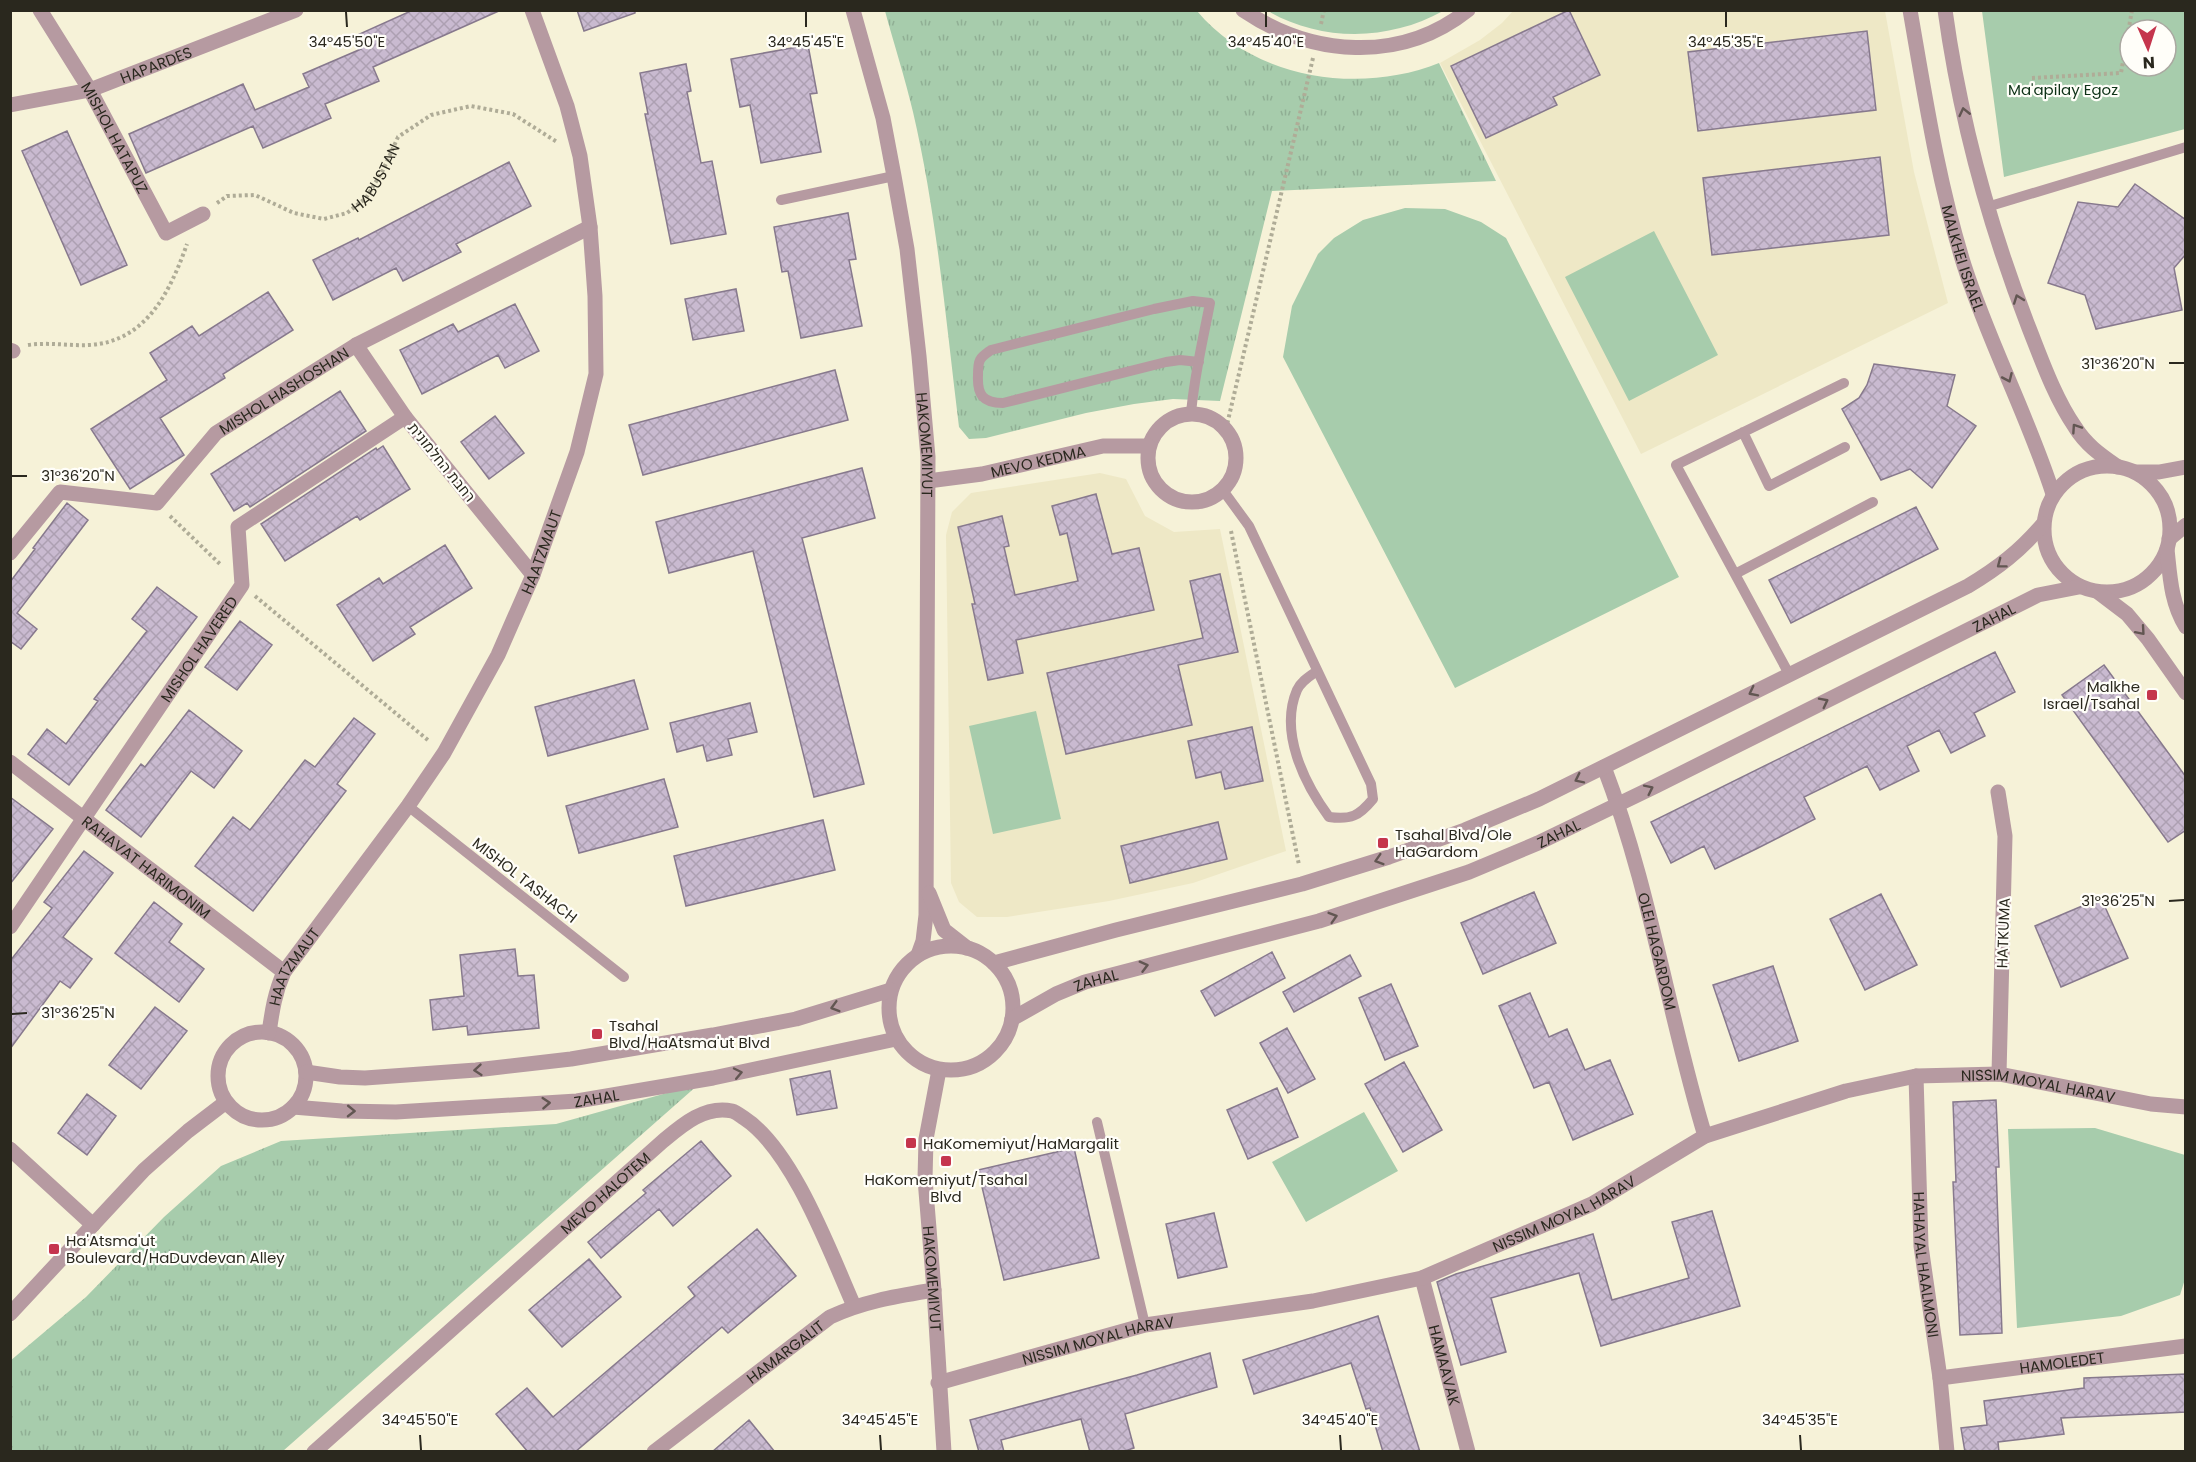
<svg xmlns="http://www.w3.org/2000/svg" width="2196" height="1462" font-family="Poppins,Heebo,sans-serif">
<defs>
<pattern id="grass-tufts" width="24" height="20" patternUnits="userSpaceOnUse" patternTransform="scale(1.5)"><rect width="24" height="20" fill="#a7ccac"/><path d="M3 7l-1-3M5 7V3M7 7l1-3M15 17l-1-3M17 17v-4M19 17l1-3" fill="none" stroke="#90af94"/></pattern>
<pattern id="building-cross-hatch" width="8" height="8" patternUnits="userSpaceOnUse" patternTransform="scale(1.5)"><rect width="8" height="8" fill="#c9bad0"/><path d="M0 0l8 8M0 8l8-8" fill="none" stroke="#ada0b2"/></pattern>
</defs>
<rect width="100%" height="100%" fill="#f6f2d8"/>
<path fill="#eee8c6" d="M1513,11H1885L1914,172L1948,303L1641,454L1440,63L1480,40L1502,23Z
M1100,473L1126,479L1145,516L1174,532L1220,529L1286,851L1193,883L1109,901L1007,917H977L959,902L951,883L946,535L952,512L971,493Z"/>
<path fill="url(#grass-tufts)" d="M885,11H1197C1254,79 1359,95 1439,63L1496,181L1272,191L1220,401L1173,399L1134,404L1086,413L986,438L969,439L959,427C946,322 937,215 913,112C905,78 894,44 885,11Z
M699,1084L283,1451H11L10,1361L86,1297L164,1217L221,1166L281,1141L556,1124Z"/>
<path fill="#a7ccac" fill-rule="evenodd" d="M1268,11H1443C1389,41 1322,42 1268,11Z
M1982,11H2185V129L2004,177ZM2130,30H2166V66H2130Z
M1405,208L1445,209L1481,222L1506,238L1679,577L1455,688L1283,357L1292,306L1318,254L1334,238L1363,220Z
M1654,231L1718,355L1629,401L1565,277Z
M1036,711L1061,819L993,834L969,726Z
M1364,1112L1398,1171L1306,1222L1272,1162Z
M2095,1128L2185,1155L2186,1276L2180,1295L2121,1316L2017,1328L2008,1129Z"/>
<path fill="url(#building-cross-hatch)" stroke="#87798d" stroke-width="1.5" d="M413,10H501L373,67L379,81L325,104L331,118L263,148L253,126L146,173L129,134L243,84L255,110L309,87L303,74L361,49L355,36Z
M577,10H635V13L584,31Z
M1569,10L1600,75L1553,97L1557,105L1486,138L1451,66Z
M1867,31L1876,110L1698,131L1688,52Z
M808,45L817,93L810,94L821,152L761,163L750,105L740,107L731,59Z
M686,64L691,91L687,92L701,163L712,161L726,234L671,244L645,114H648L640,73Z
M67,131L127,265L81,285L22,151Z
M1880,157L1889,235L1712,255L1703,178Z
M509,162L531,206L456,244L461,252L403,281L396,268L333,300L313,260L358,238L359,240Z
M2135,184L2186,220V254L2174,268L2182,310L2096,329L2085,295L2048,283L2078,202L2118,207Z
M848,213L856,259L849,260L862,326L801,338L788,271L782,272L774,227Z
M736,289L744,331L693,340L685,299Z
M268,292L293,330L223,374L225,378L160,418L184,455L130,489L91,429L167,380L150,353L192,326L199,336Z
M515,304L539,351L505,368L498,355L422,394L400,350L453,324L458,332Z
M1874,364L1955,375L1947,406L1976,426L1932,488L1910,469L1881,480L1842,409L1859,398L1867,385Z
M835,370L848,420L643,475L629,425Z
M340,391L366,431L250,507L247,503L234,511L211,474Z
M495,416L524,453L489,479L461,442Z
M383,446L410,489L360,520L357,516L285,561L261,524L376,448L377,450Z
M862,468L875,518L802,538L864,784L814,797L753,551L669,573L656,522Z
M1096,494L1112,554L1139,548L1154,610L1016,640L1023,673L988,680L972,604H975L958,527L1002,516L1009,546L1004,547L1015,595L1078,581L1067,533L1060,535L1052,506Z
M67,503L88,520L17,613L37,629L21,649L10,641V582L35,549L33,548Z
M1916,507L1938,549L1791,623L1769,580Z
M445,545L472,588L410,627L415,634L373,661L337,605L379,578L383,584Z
M1220,574L1238,652L1178,665L1192,725L1066,754L1047,673L1203,638L1190,581Z
M157,587L197,617L69,785L28,754L47,729L66,744L98,701L94,699L147,631L132,619Z
M240,621L272,645L237,690L205,667Z
M1995,652L2015,692L1974,713L1985,736L1951,753L1939,730L1907,746L1919,771L1880,790L1867,766L1804,797L1815,819L1756,849L1715,869L1704,846L1671,863L1651,822Z
M2104,665L2186,777V830L2168,842L2062,695Z
M634,680L648,729L548,756L535,707Z
M750,703L757,732L728,739L732,755L707,761L703,745L677,752L670,723Z
M189,710L242,751L214,788L191,771L141,837L106,810L141,764L145,767Z
M354,718L375,734L337,784L346,791L253,911L195,866L233,817L250,830L305,760L315,767Z
M1252,727L1263,781L1225,789L1221,772L1196,778L1188,741Z
M664,779L678,827L579,853L566,806Z
M10,797L53,829L10,884Z
M823,820L835,870L686,906L674,856Z
M1218,822L1227,859L1130,883L1121,846Z
M84,851L113,873L63,937L92,959L70,988L60,981L10,1049V961L52,908L44,902Z
M1534,892L1556,943L1483,974L1461,923Z
M1881,894L1917,965L1865,990L1830,919Z
M2101,898L2128,958L2061,987L2035,926Z
M154,902L182,924L169,942L204,969L179,1002L115,953Z
M515,949L518,976L534,975L539,1028L468,1035L467,1026L433,1030L430,1000L464,996L460,955Z
M1272,952L1285,978L1215,1016L1201,991Z
M1350,955L1361,976L1294,1012L1283,992Z
M1773,966L1798,1041L1739,1061L1713,985Z
M1391,984L1418,1046L1385,1060L1359,998Z
M1530,993L1549,1037L1567,1029L1585,1070L1610,1060L1633,1114L1573,1140L1549,1082L1534,1088L1499,1006Z
M155,1007L187,1031L141,1089L109,1065Z
M1287,1028L1315,1079L1288,1093L1260,1043Z
M1404,1062L1442,1130L1403,1152L1365,1084Z
M830,1071L837,1108L797,1115L790,1079Z
M1277,1088L1298,1137L1248,1159L1227,1110Z
M87,1094L116,1116L87,1155L58,1133Z
M1996,1100L1999,1167H1996L2002,1333L1960,1335L1953,1182H1956L1953,1102Z
M701,1141L731,1176L673,1226L659,1209L601,1258L588,1242L646,1193L643,1190Z
M1074,1148L1099,1258L1004,1280L978,1170Z
M1712,1211L1740,1306L1601,1346L1579,1273L1491,1298L1506,1352L1461,1365L1437,1282L1456,1274L1593,1234L1612,1300L1689,1278L1672,1222Z
M1214,1213L1227,1267L1178,1278L1166,1224Z
M757,1229L796,1276L728,1333L722,1327L575,1452H528L496,1414L527,1388L553,1417L695,1296L688,1287Z
M589,1259L621,1297L562,1347L529,1310Z
M1378,1316L1420,1452H1383L1370,1408L1366,1409L1351,1363L1254,1394L1243,1360Z
M1210,1353L1217,1387L1125,1414L1134,1448L1122,1452H1090L1081,1419L1001,1440L1004,1452H979L970,1420L1137,1375Z
M2186,1374V1412L2061,1418L2064,1434L1998,1442L1999,1452H1965L1961,1428L1987,1425L1984,1401L2084,1388V1378Z
M749,1420L775,1452H712Z"/>
<g fill="none" stroke-linecap="round" stroke-linejoin="round">
<g stroke="#afac97" stroke-width="4" stroke-dasharray="3 3" stroke-linecap="butt">
<path d="M1321,24L1324,10"/>
<path d="M2032,78L2121,73L2132,10"/>
<path id="s1" d="M217,203L227,196L255,195L294,213L324,219L347,213L366,198L383,170L398,137L431,115L471,106L513,114L557,142"/>
<path d="M28,345C49,342 69,346 89,345C146,342 170,292 187,244"/>
<path d="M1226,429L1313,58"/>
<path d="M170,516L221,565"/>
<path d="M1231,531L1299,865"/>
<path d="M255,596L429,741"/>
</g>
<path stroke="#b69aa1" stroke-width="10" d="M781,200L894,176
M1987,207L2186,147
M1191,414C1194,376 1203,340 1210,303L1193,301L1154,309L991,350C987,353 982,356 980,360C978,364 978,371 978,375C977,395 983,403 1003,403L1166,362L1180,360L1199,362
M1743,432L1769,486L1845,447
M1222,489L1249,526L1371,784L1373,799C1359,816 1351,820 1329,817C1304,783 1279,732 1297,690C1301,681 1310,676 1317,671
M1735,574L1873,502
M1789,674L1676,465L1844,383
M408,806L624,977
M1097,1122L1145,1325"/>
<g stroke="#b69aa1" stroke-width="15">
<path id="s2" d="M40,10L90,90L166,233L203,214"/>
<path d="M1243,10C1311,56 1400,64 1468,10"/>
<path id="s3" d="M10,105L90,90L296,10"/>
<path d="M356,345L405,417L533,575"/>
<path d="M10,350L13,351"/>
<circle cx="1192" cy="458" r="44"/>
<path id="s4" d="M928,481L982,474L1103,446H1148"/>
<path id="s5" d="M10,553L60,492L157,503L216,433L356,345L590,227"/>
<path id="s6" d="M10,762L284,972"/>
<path id="s7" d="M1604,767C1650,887 1668,1014 1705,1136"/>
<path d="M1998,792L2005,836L1999,1074"/>
<path id="s8" d="M10,927L242,585L238,527L405,417"/>
<path id="s9" d="M1916,1076L1921,1246L1940,1378L1947,1452"/>
<path d="M10,1149L93,1225"/>
<path id="s10" d="M1422,1278L1468,1452"/>
<path id="s11" d="M1940,1378L2186,1346"/>
<path id="s12" d="M938,1383L1145,1325L1313,1301L1422,1278L1592,1204L1705,1136L1846,1091L1916,1076L1999,1074L2151,1104L2186,1107"/>
<path id="s13" d="M314,1452L663,1141C682,1125 705,1105 732,1111C736,1112 741,1116 744,1118C793,1150 830,1252 854,1306"/>
<path id="s14" d="M654,1452L830,1317C864,1301 898,1296 934,1290"/>
</g>
<g stroke="#b69aa1" stroke-width="15">
<path id="s15" d="M853,10L883,118L894,176L907,249L919,356L928,457L926,915L923,941L918,955"/>
<path id="s16" d="M1910,10C1925,96 1938,182 1964,265C1989,343 2028,416 2053,494"/>
<path d="M1945,10C1960,119 1989,225 2029,328C2042,361 2055,398 2075,427C2086,445 2101,455 2118,467"/>
<circle cx="2107" cy="529" r="63"/>
<path d="M2135,472H2159L2186,467"/>
<path d="M2169,539L2186,525"/>
<path d="M2167,549C2170,577 2171,603 2186,627"/>
<path d="M2098,592L2127,614L2148,639L2186,693"/>
<path d="M929,893L944,930L967,948"/>
<circle cx="951" cy="1008" r="62"/>
<path d="M994,963L1116,930L1302,884L1389,857L1465,830L1539,799L1968,586C1998,568 2020,551 2043,524"/>
<path id="s17" d="M1012,1019L1056,994L1085,982L1319,921L1469,872L1538,843L1656,786L2038,595L2079,587"/>
<circle cx="262" cy="1076" r="44"/>
<path id="s18" d="M269,1033C272,1011 275,992 284,972L408,806L444,753L498,655L533,575L577,452L596,374L595,296L590,227L580,156L567,106L532,10"/>
<path id="s19" d="M939,1070L926,1139L925,1179L934,1290L944,1452"/>
<path d="M306,1072L340,1077L365,1078L476,1070L571,1059L713,1035L796,1019L891,990"/>
<path id="s20" d="M293,1107L342,1111L396,1112L577,1101L713,1078L896,1039"/>
<path d="M10,1314L144,1170L188,1131L226,1102"/>
</g>
</g>
<defs><path id="oneway-chevron" d="M-2-3.5L2.5 0L-2 3.5" fill="none" stroke-width="1.6" stroke-linecap="round" stroke-linejoin="round" transform="scale(1.5)"/></defs>
<g stroke="#625652">
<use href="#oneway-chevron" transform="translate(1964 112) rotate(-103)"/>
<use href="#oneway-chevron" transform="translate(2018 299) rotate(-110)"/>
<use href="#oneway-chevron" transform="translate(2008 378) rotate(66)"/>
<use href="#oneway-chevron" transform="translate(2076 428) rotate(-124)"/>
<use href="#oneway-chevron" transform="translate(2001 564) rotate(143)"/>
<use href="#oneway-chevron" transform="translate(2141 631) rotate(49)"/>
<use href="#oneway-chevron" transform="translate(1753 692) rotate(153)"/>
<use href="#oneway-chevron" transform="translate(1824 702) rotate(-27)"/>
<use href="#oneway-chevron" transform="translate(1579 779) rotate(154)"/>
<use href="#oneway-chevron" transform="translate(1649 789) rotate(-26)"/>
<use href="#oneway-chevron" transform="translate(1379 860) rotate(163)"/>
<use href="#oneway-chevron" transform="translate(1333 917) rotate(-17)"/>
<use href="#oneway-chevron" transform="translate(1144 966) rotate(-15)"/>
<use href="#oneway-chevron" transform="translate(835 1007) rotate(164)"/>
<use href="#oneway-chevron" transform="translate(478 1070) rotate(175)"/>
<use href="#oneway-chevron" transform="translate(738 1073) rotate(-12)"/>
<use href="#oneway-chevron" transform="translate(546 1103) rotate(-4)"/>
<use href="#oneway-chevron" transform="translate(351 1111) rotate(1)"/>
</g>
<path fill="none" stroke="#2a281e" stroke-width="2" d="M346,12L347,27M806,12V27M1266,12V27M1726,12V27M2169,363H2184M12,476H27M2169,901L2184,900M12,1014L27,1013M420,1435L421,1450M880,1435L881,1450M1340,1435L1341,1450M1800,1435L1801,1450"/>
<g fill="#c5354d" stroke="#fffef9" stroke-width="2">
<rect x="2146" y="689" width="12" height="12" rx="3"/>
<rect x="1377" y="837" width="12" height="12" rx="3"/>
<rect x="591" y="1028" width="12" height="12" rx="3"/>
<rect x="905" y="1137" width="12" height="12" rx="3"/>
<rect x="940" y="1155" width="12" height="12" rx="3"/>
<rect x="48" y="1243" width="12" height="12" rx="3"/>
</g>
<g text-anchor="middle" dominant-baseline="central" stroke-width="4.5" stroke-linejoin="round" paint-order="stroke">
<g font-size="15" fill="#2a281e" stroke="#fffef9">
<text stroke="none"><textPath href="#s3" startOffset="152">HAPARDES</textPath></text>
<text stroke="none"><textPath href="#s2" startOffset="148">MISHOL HATAPUZ</textPath></text>
<text stroke="none"><textPath href="#s1" startOffset="184">HABUSTAN</textPath></text>
<text stroke="none"><textPath href="#s16" startOffset="254">MALKHEI ISRAEL</textPath></text>
<text stroke="none"><textPath href="#s5" startOffset="348">MISHOL HASHOSHAN</textPath></text>
<text stroke="none"><textPath href="#s15" startOffset="442">HAKOMEMIYUT</textPath></text>
<text stroke="none"><textPath href="#s4" startOffset="112">MEVO KEDMA</textPath></text>
<text transform="translate(442 462) rotate(51)">רחבת החלמונית</text>
<text stroke="none"><textPath href="#s18" startOffset="558">HAATZMAUT</textPath></text>
<text stroke="none"><textPath href="#s17" startOffset="1065">ZAHAL</textPath></text>
<text stroke="none"><textPath href="#s8" startOffset="336">MISHOL HAVERED</textPath></text>
<text stroke="none"><textPath href="#s17" startOffset="579">ZAHAL</textPath></text>
<text stroke="none"><textPath href="#s6" startOffset="172">RAHAVAT HARIMONIM</textPath></text>
<text transform="translate(525 880) rotate(38)">MISHOL TASHACH</text>
<text transform="translate(2003 933) rotate(-88)">HATKUMA</text>
<text stroke="none"><textPath href="#s7" startOffset="192">OLEI HAGARDOM</textPath></text>
<text stroke="none"><textPath href="#s18" startOffset="72">HAATZMAUT</textPath></text>
<text stroke="none"><textPath href="#s17" startOffset="93">ZAHAL</textPath></text>
<text stroke="none"><textPath href="#s12" startOffset="1156">NISSIM MOYAL HARAV</textPath></text>
<text stroke="none"><textPath href="#s20" startOffset="304">ZAHAL</textPath></text>
<text stroke="none"><textPath href="#s13" startOffset="390">MEVO HALOTEM</textPath></text>
<text stroke="none"><textPath href="#s12" startOffset="652">NISSIM MOYAL HARAV</textPath></text>
<text stroke="none"><textPath href="#s9" startOffset="189">HAHAYAL HAALMONI</textPath></text>
<text stroke="none"><textPath href="#s19" startOffset="210">HAKOMEMIYUT</textPath></text>
<text stroke="none"><textPath href="#s12" startOffset="166">NISSIM MOYAL HARAV</textPath></text>
<text stroke="none"><textPath href="#s14" startOffset="165">HAMARGALIT</textPath></text>
<text stroke="none"><textPath href="#s11" startOffset="123">HAMOLEDET</textPath></text>
<text stroke="none"><textPath href="#s10" startOffset="90">HAMAAVAK</textPath></text>
</g>
<g font-size="15" fill="#0e3217" stroke="#fffef9">
<text x="2063" y="89">Ma'apilay Egoz</text>
</g>
<g font-size="15" fill="#2a281e" stroke="#fffef9" text-anchor="start">
<text x="2140" y="686" text-anchor="end">Malkhe<tspan x="2140" dy="17">Israel/Tsahal</tspan></text>
<text x="1395" y="834">Tsahal Blvd/Ole<tspan x="1395" dy="17">HaGardom</tspan></text>
<text x="609" y="1025">Tsahal<tspan x="609" dy="17">Blvd/HaAtsma'ut Blvd</tspan></text>
<text x="923" y="1143">HaKomemiyut/HaMargalit</text>
<text x="946" y="1179" text-anchor="middle">HaKomemiyut/Tsahal<tspan x="946" dy="17">Blvd</tspan></text>
<text x="66" y="1240">Ha'Atsma'ut<tspan x="66" dy="17">Boulevard/HaDuvdevan Alley</tspan></text>
</g>
</g>
<g font-size="15" text-anchor="middle" fill="#2a281e" stroke="#fffef9" stroke-width="4.5" stroke-linejoin="round" paint-order="stroke">
<text x="347" y="47">34°45'50"E</text>
<text x="806" y="47">34°45'45"E</text>
<text x="1266" y="47">34°45'40"E</text>
<text x="1726" y="47">34°45'35"E</text>
<text x="2118" y="369">31°36'20"N</text>
<text x="78" y="481">31°36'20"N</text>
<text x="2118" y="906">31°36'25"N</text>
<text x="78" y="1018">31°36'25"N</text>
<text x="420" y="1425">34°45'50"E</text>
<text x="880" y="1425">34°45'45"E</text>
<text x="1340" y="1425">34°45'40"E</text>
<text x="1800" y="1425">34°45'35"E</text>
</g>
<rect width="2196" height="1462" fill="none" stroke="#2a281e" stroke-width="24"/>
<g transform="translate(2148 48) rotate(177)"><circle r="28" fill="#fffef9" stroke="#aaa8a1" stroke-width="1.5"/>
<path d="M0-4.5L10 22L0 15L-10 22Z" fill="#c5354d"/>
<text y="-9" font-size="16" font-weight="bold" text-anchor="middle" fill="#2a281e">N</text>
</g>
</svg>
